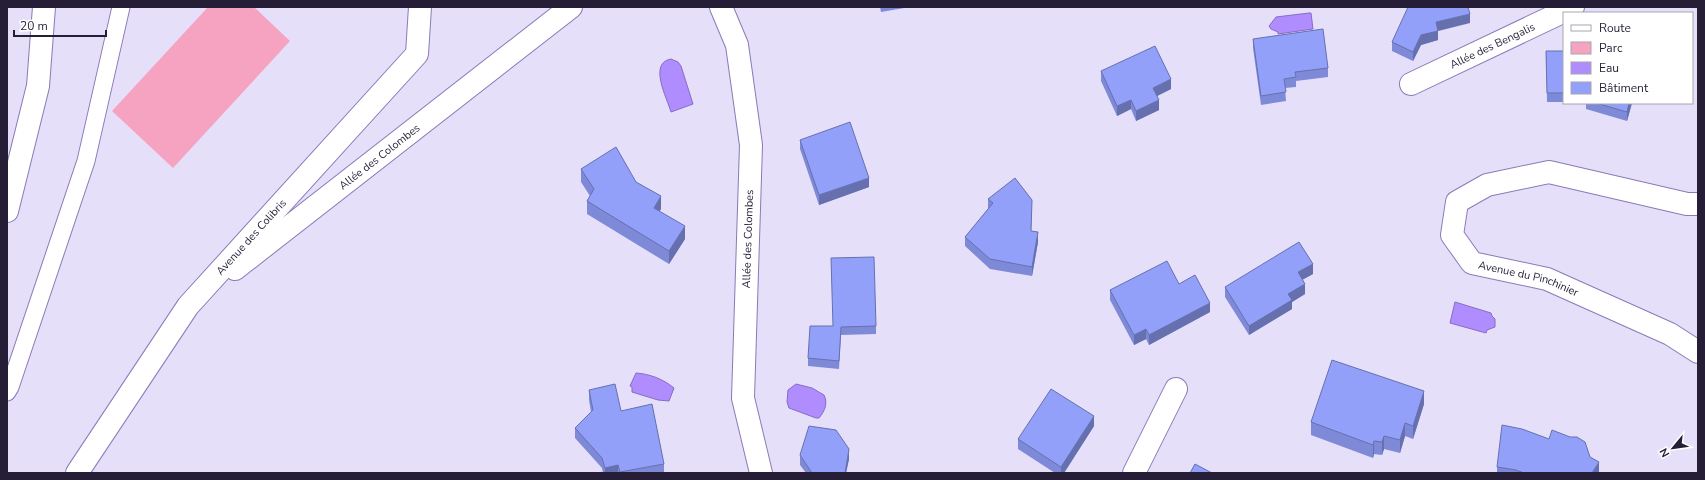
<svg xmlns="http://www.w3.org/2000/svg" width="1705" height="480" font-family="'Nunito Sans',sans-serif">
<rect width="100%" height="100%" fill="#e5dff9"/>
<path fill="#f6a3c1" d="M208,7H254L290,41L173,168L112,111Z"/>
<path fill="#b08dff" stroke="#876cc3" d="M1309,13H1311L1313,29L1278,34V32L1271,29L1269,26L1276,17Z
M671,59L678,62L681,66L693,104L671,112C667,98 648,63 671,59Z
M1455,302L1491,313L1492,316L1495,319V327L1487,330L1486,333L1450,323Z
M636,373C650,374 663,379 674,388L669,401L658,400L632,392V387L630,386Z
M796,384L812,388L824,395C828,403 825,411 819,418H816L789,408L787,402L788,390Z"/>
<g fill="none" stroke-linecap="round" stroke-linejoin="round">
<g stroke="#8b7ab7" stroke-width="19">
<path id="service" d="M7,392L10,387L86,161L121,7"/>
</g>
<g stroke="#8b7ab7" stroke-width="24">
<g id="minor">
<path d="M721,7L737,45L751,145L743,398L761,473"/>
<path id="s1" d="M1411,84L1573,7"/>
<path id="s2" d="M1698,204H1687L1549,172L1487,185L1457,202L1452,235L1472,263L1547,279L1670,334L1698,352"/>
<path d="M7,211L38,86L44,7"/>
<path id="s3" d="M235,269L571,7"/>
<path id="s4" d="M77,473L188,306L417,54L420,7"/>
<path d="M1134,473L1176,389"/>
</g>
</g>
<use href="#service" stroke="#fff" stroke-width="17"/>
<use href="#minor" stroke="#fff" stroke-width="22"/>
</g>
<path fill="#7e8ad7" d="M880,7H910L881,12Z
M1470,23L1438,31V40L1421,45L1413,61L1392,51V42Z
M1253,39L1328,68V77L1296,81V87L1285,88L1286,101L1261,105L1253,48Z
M1546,51H1564V102H1547Z
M1101,71L1171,89L1157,96L1159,110L1136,121L1131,109L1117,116L1101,81Z
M1586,103H1632L1627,121L1586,109Z
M800,140L869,187L819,205L800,149Z
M581,169L636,182L661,209L659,211L685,239L669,264L587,214V201L590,196L581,182Z
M988,199L1032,210L1031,231L1038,242L1032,276L990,269L965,246V237L988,209Z
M1313,274L1302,280L1305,294L1292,302V309L1249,335L1225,297V287Z
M1179,284L1210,312L1149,345L1146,339L1134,345L1110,300V290Z
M833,326H876V334L841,335L839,369L808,366V358Z
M589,390L621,411L664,464V473H603L602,468L575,438V428L591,412L589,400Z
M1424,404L1413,439L1405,436L1400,453L1384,449L1382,455L1374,454L1373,458L1311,435V422Z
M1094,426L1064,473H1055L1018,449V439Z
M800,455L849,459L846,473H806L800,465Z
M1590,457L1599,472L1598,473H1497V467Z"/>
<path fill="#6670af" d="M1470,14V23L1438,31V40L1421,45L1413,61V52L1421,35L1436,22Z
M1171,79V89L1153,98V88Z
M1131,100V109L1117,116V106Z
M1159,100V110L1136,121V111Z
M1629,103H1632L1627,121V112Z
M869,178V187L819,205V195Z
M661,196V209L654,221V208Z
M685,226V239L669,264V251Z
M1038,232V242L1032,276V267Z
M1313,264V274L1298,282V272Z
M1305,284V294L1292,302V309L1249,335V326L1288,294Z
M1210,303V312L1149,345V335Z
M1146,329V339L1134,345V335Z
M1424,391V404L1413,439V426Z
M1094,416V426L1064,473H1061V467Z
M1405,423V436L1400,453V440Z
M1384,436V449L1382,455V442Z
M1374,441V454L1373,458V445Z
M849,449V459L846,473H845Z
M1599,462V472L1598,473H1592Z
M618,465V473H605V468Z"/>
<path fill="#92a0fa" stroke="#6670af" d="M1408,7H1468L1470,14L1436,22L1438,31L1421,35L1413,52L1392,42Z
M1323,29L1328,68L1295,72L1296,77L1284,79L1286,92L1261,96L1253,39Z
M1155,46L1171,79L1153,88L1159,100L1136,111L1131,100L1117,106L1101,71Z
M1546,51H1564V93H1547Z
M1596,103H1629L1627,112Z
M850,122L869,178L819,195L800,140Z
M616,147L636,182L661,196L654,208L685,226L669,251L587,201L594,189L581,169Z
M1015,178L1032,200L1031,231L1038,232L1032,267L990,259L965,237L993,203L988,199Z
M1299,242L1313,264L1298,272L1305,284L1288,294L1292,300L1249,326L1225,287Z
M874,257L876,326L841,327L839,361L808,358L810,326H833L831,258Z
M1167,261L1179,284L1195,275L1210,303L1149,335L1146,329L1134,335L1110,290Z
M1332,360L1424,391L1413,426L1405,423L1400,440L1384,436L1382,442L1374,441L1373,445L1311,422Z
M615,384L621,411L652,404L664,464L620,472L618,465L605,468L602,458L575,428L593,410L589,390Z
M1051,389L1094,416L1061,467L1018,439Z
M1502,425L1522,429L1549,439L1552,430L1570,437H1577L1585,442L1590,457L1599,462L1592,473H1524L1516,470L1497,467Z
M809,426L836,430L849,449L845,473H812L800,455Z
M1195,464L1212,473H1190Z"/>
<g text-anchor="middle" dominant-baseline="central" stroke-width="3" stroke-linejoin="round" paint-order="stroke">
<g font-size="11" fill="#261e37" stroke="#fff">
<text stroke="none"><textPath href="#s1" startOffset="90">Allée des Bengalis</textPath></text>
<text stroke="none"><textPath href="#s3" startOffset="183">Allée des Colombes</textPath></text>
<text stroke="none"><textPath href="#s4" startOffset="294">Avenue des Colibris</textPath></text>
<text transform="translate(748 239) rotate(-88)">Allée des Colombes</text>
<text stroke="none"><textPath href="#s2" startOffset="377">Avenue du Pinchinier</textPath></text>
</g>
</g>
<rect width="1705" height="480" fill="none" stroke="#261e37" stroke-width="16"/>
<rect x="1563" y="12" width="130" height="92" fill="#ffffff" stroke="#a8a5af"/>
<rect x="1571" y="25" width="20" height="6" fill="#ffffff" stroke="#a8a5af"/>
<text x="1599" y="32" font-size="12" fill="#261e37">Route</text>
<rect x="1571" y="42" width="20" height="12" fill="#f6a3c1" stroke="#a8a5af"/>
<text x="1599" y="52" font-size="12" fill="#261e37">Parc</text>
<rect x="1571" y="62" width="20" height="12" fill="#b08dff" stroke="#a8a5af"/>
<text x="1599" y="72" font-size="12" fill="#261e37">Eau</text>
<rect x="1571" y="82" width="20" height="12" fill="#92a0fa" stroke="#a8a5af"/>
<text x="1599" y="92" font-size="12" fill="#261e37">Bâtiment</text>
<g transform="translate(1673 448) rotate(241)" stroke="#ffffff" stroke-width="3" paint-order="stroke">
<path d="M0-3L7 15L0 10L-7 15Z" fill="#261e37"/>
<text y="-6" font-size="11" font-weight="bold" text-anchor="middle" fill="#261e37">N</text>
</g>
<path d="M14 30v6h92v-6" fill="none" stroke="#261e37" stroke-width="2"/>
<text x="20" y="30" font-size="12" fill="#261e37" stroke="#ffffff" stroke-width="3" paint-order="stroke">20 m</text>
</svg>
